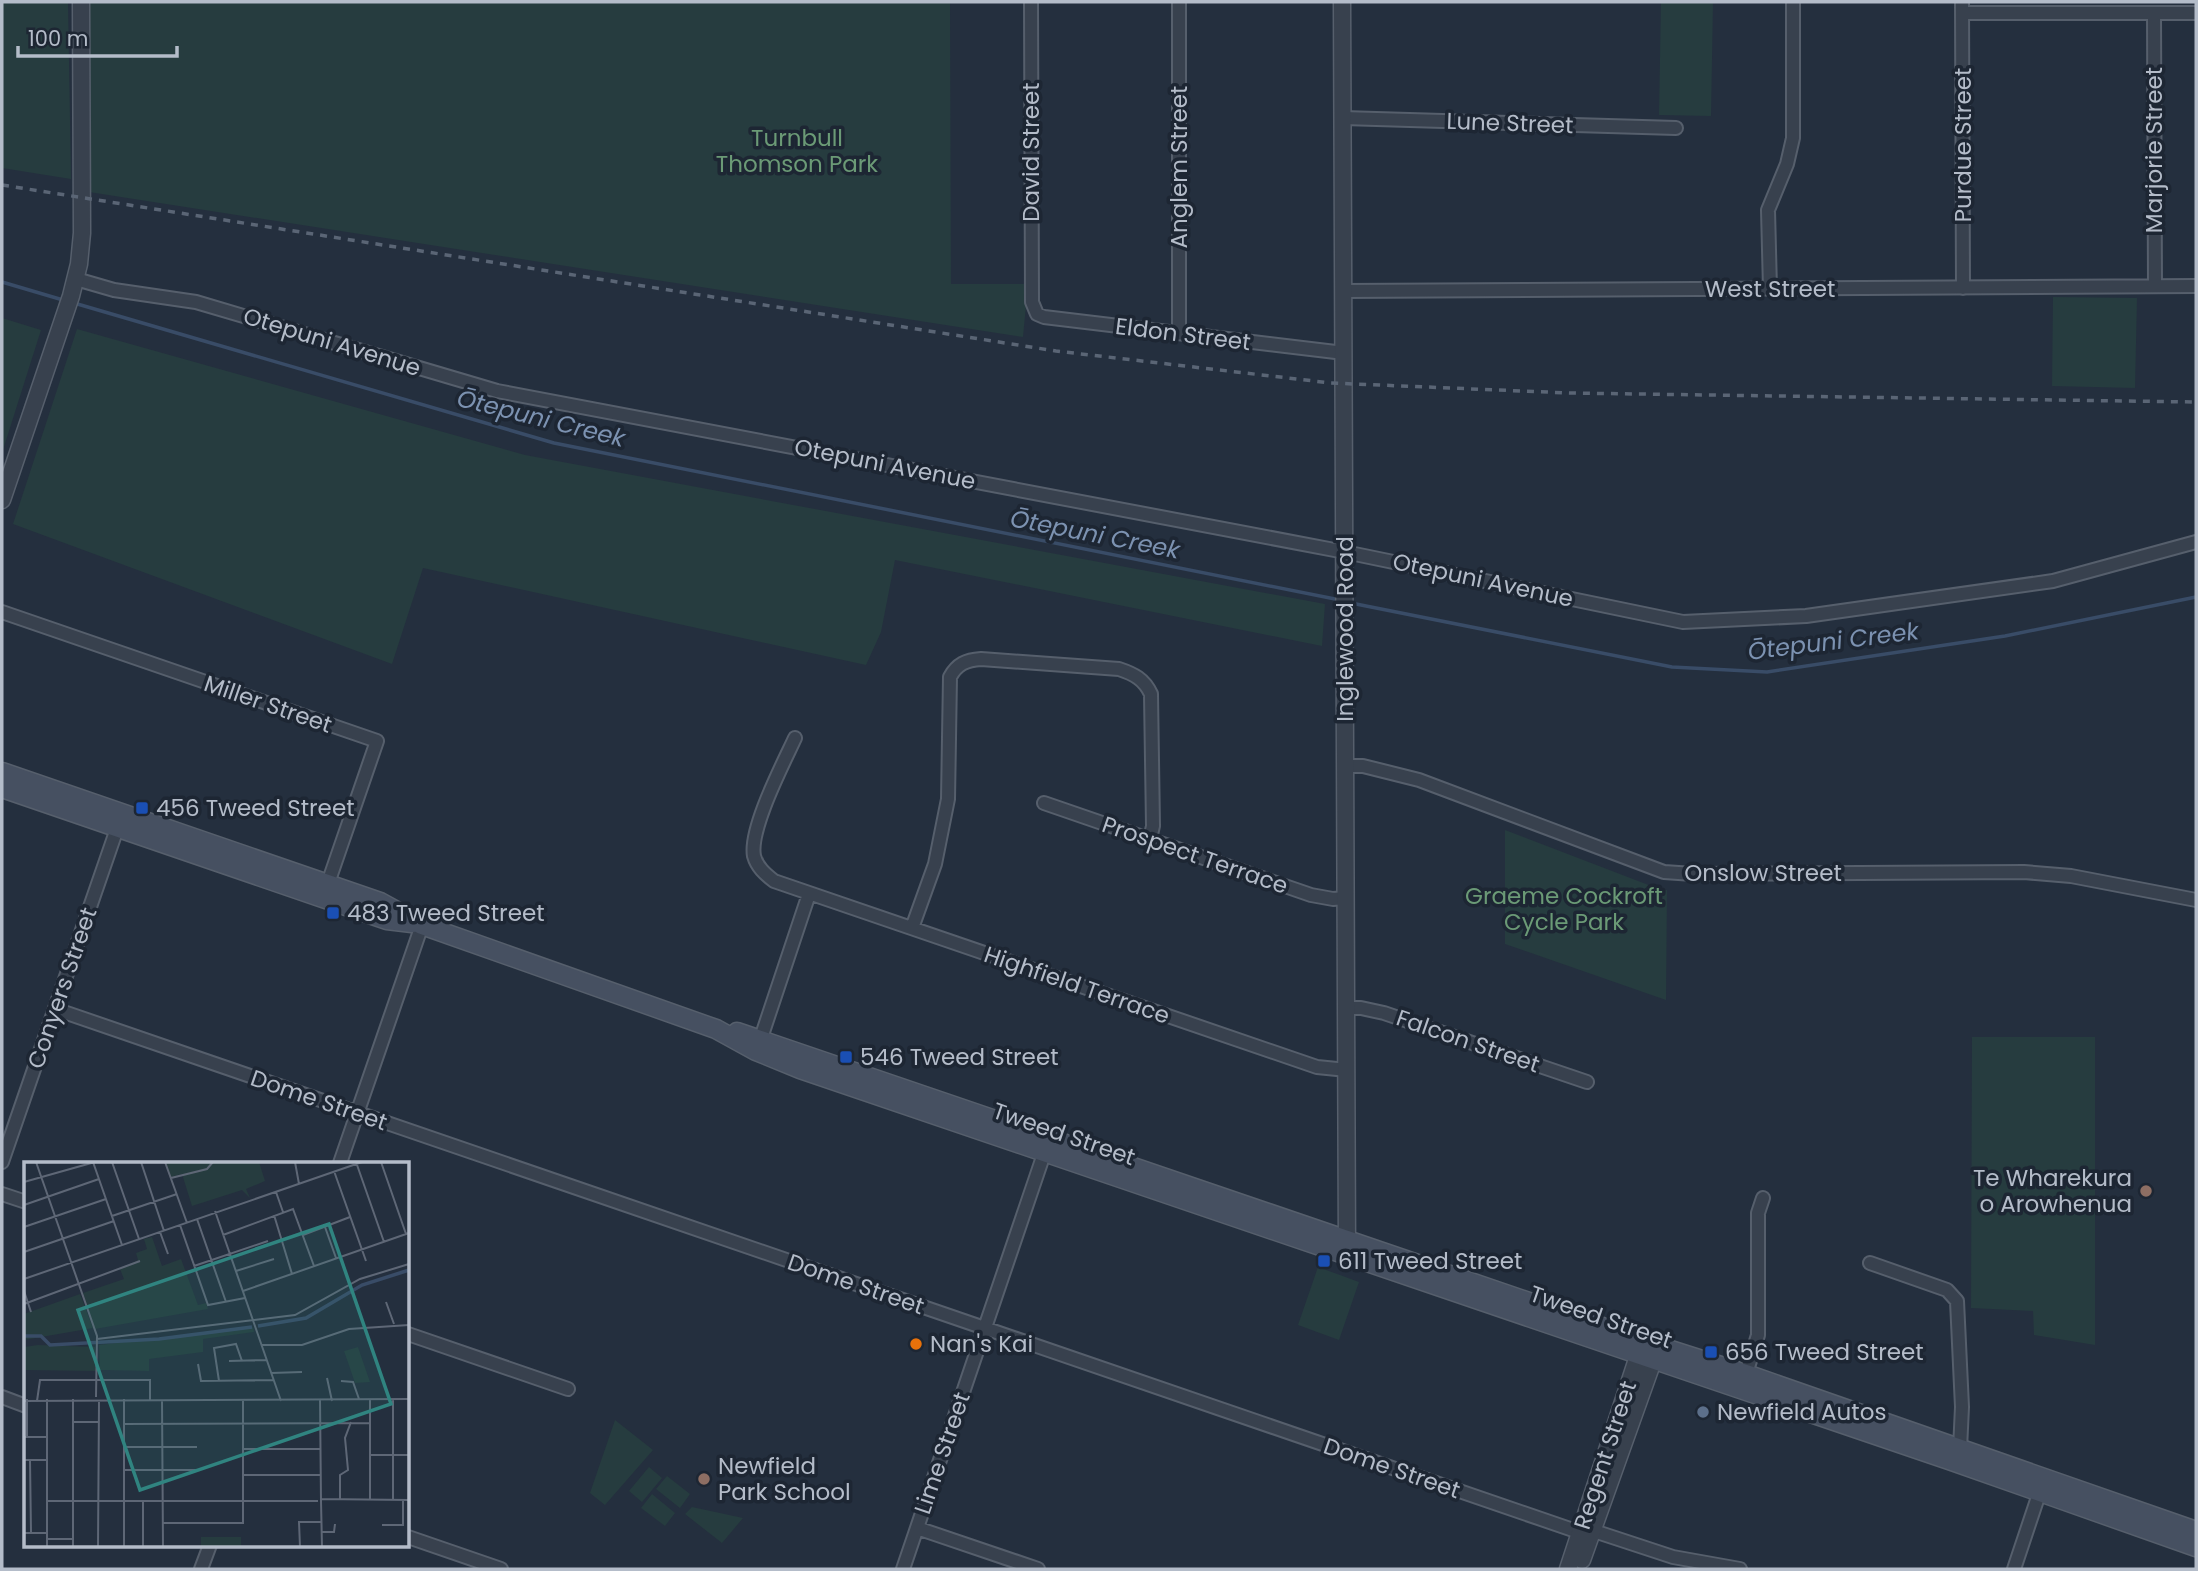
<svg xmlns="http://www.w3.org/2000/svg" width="2198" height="1571" font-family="Poppins,sans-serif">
<rect width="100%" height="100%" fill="#242f3e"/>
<path fill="#263c3f" d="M2,2H68L71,179L2,168Z
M88,2H950L951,284H1028L1023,337L89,192Z
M1661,2H1713L1711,116L1659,115Z
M2053,297L2137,298L2135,388L2052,386Z
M2,318L41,330L2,453Z
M77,329L525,455L1325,604L1322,646L895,560L881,632L866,665L423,568L392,664L13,524Z
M1505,830L1659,889L1667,890L1666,1000L1505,944Z
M1972,1037H2095V1345L2034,1335L2033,1311L1971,1308Z
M1318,1267L1359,1282L1339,1340L1298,1325Z
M615,1420L653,1450L605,1505L590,1493Z
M649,1467L662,1478L642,1502L629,1491Z
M667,1476L690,1494L680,1508L656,1489Z
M652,1494L675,1513L665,1526L641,1508Z
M692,1507L743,1518L722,1543L685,1514Z"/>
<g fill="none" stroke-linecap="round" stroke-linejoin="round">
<path stroke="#394c67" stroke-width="3.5" d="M2,282L63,300
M74,303L554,443L1340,600
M1351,603L1672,667L1767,672L2005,636L2196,597"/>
<g stroke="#565f6c" stroke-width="16">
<path id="minor" d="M1031,2L1032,302L1037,314L1044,317L1344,353
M1179,2V333
M1962,2L1963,288
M1962,13H2196
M2154,13L2155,286
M1343,118L1676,128
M76,279L114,290L196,302L497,391L1345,552L1683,622L1806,616L2053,581L2196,542
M1770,289L1768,210L1787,164L1793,138V2
M1343,291L2196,286
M2,612L377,741L325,892
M795,738C783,764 749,829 754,856C757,867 765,874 774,881L1317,1067L1347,1070
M1346,766H1363L1419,780L1664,872L1693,874L2024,872L2071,876L2196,900
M1044,803L1311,895L1333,899L1346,898
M912,928L935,864L948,799L950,677C957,664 966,660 981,659L1119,669C1134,674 1144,679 1151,694L1153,826L1150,839
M1347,1008H1361L1384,1013L1587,1082
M55,1009L1573,1530L1600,1533L1673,1557L1740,1569
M758,1047L809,894
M2,1162L120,820
M340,1163L422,925
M2,1194L26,1202
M1870,1263L1947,1290L1957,1301L1962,1407L1960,1449
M408,1334L568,1389
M1744,1380L1758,1335V1213L1763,1198
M2,1397L26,1406
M917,1528L1038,1569
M408,1537L501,1569
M201,1569L210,1545
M903,1569L1047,1145
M2014,1569L2042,1485"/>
</g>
<g stroke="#565f6c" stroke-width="19">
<path id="tertiary" d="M1342,2L1347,1252
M2,500L71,296L79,264L82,233L81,2
M1582,1560L1658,1347
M1568,1569L1642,1344"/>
</g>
<g stroke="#565f6c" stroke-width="21">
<path id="secondary" d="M2,772L380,902L422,925L716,1029L756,1051L800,1069L1949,1460L2196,1547
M2,788L387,920L412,923
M737,1032L1658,1346L1746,1374L2196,1531"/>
</g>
<use href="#minor" stroke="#38414e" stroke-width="12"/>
<use href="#tertiary" stroke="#38414e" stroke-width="16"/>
<use href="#secondary" stroke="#465061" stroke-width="18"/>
<path stroke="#5a6575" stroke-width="3.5" stroke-dasharray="7 7" stroke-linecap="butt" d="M2,185L1056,351L1331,383L1569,393L2196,402"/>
</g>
<g fill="#1a4fb4" stroke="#1d2633" stroke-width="2.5">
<rect x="135" y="801" width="14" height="14" rx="3.5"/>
<rect x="326" y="906" width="14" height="14" rx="3.5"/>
<rect x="839" y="1050" width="14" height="14" rx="3.5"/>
<rect x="1317" y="1254" width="14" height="14" rx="3.5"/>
<rect x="1704" y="1345" width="14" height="14" rx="3.5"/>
</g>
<g fill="#8d6e63" stroke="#1d2633" stroke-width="2.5">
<circle cx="2146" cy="1191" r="7"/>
<circle cx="704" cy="1479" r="7"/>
</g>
<circle fill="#e8710a" stroke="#1d2633" stroke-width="2.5" cx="916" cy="1344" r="7"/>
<circle fill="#5c6f8a" stroke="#1d2633" stroke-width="2.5" cx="1703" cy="1412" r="7"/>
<g text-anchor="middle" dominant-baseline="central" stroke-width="7" stroke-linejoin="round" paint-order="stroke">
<g font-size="23" fill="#b4bcc9" stroke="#1d2633">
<text transform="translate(1510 123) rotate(2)">Lune Street</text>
<text transform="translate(1963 145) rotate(-90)">Purdue Street</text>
<text transform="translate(2154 150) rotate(-90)">Marjorie Street</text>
<text transform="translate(1031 152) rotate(-90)">David Street</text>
<text transform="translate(1179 167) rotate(-90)">Anglem Street</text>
<text x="1770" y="289">West Street</text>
<text transform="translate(1183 334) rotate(7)">Eldon Street</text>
<text transform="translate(332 342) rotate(17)">Otepuni Avenue</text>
<text transform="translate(885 464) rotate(11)">Otepuni Avenue</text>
<text transform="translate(1483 580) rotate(12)">Otepuni Avenue</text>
<text transform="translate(1345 629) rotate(-90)">Inglewood Road</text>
<text transform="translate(268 704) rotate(19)">Miller Street</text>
<text transform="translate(1195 855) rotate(19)">Prospect Terrace</text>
<text x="1763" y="873">Onslow Street</text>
<text transform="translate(1077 985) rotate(19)">Highfield Terrace</text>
<text transform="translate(62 988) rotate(-71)">Conyers Street</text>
<text transform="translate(1468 1041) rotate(19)">Falcon Street</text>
<text transform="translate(319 1100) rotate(19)">Dome Street</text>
<text transform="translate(1064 1134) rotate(19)">Tweed Street</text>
<text transform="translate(856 1284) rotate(19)">Dome Street</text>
<text transform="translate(1601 1317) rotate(19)">Tweed Street</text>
<text transform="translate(942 1453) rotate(-71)">Lime Street</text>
<text transform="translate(1605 1455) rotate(-72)">Regent Street</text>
<text transform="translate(1392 1468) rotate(19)">Dome Street</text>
</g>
<g font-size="23" fill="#6b9a76" stroke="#1d2633">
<text x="797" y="138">Turnbull<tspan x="797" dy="26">Thomson Park</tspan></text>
<text x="1564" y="896">Graeme Cockroft<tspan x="1564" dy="26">Cycle Park</tspan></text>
</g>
<g font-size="23" fill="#b4bcc9" stroke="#1d2633" text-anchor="start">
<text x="156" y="808">456 Tweed Street</text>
<text x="347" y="913">483 Tweed Street</text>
<text x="860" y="1057">546 Tweed Street</text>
<text x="2132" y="1178" text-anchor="end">Te Wharekura<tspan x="2132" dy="26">o Arowhenua</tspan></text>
<text x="1338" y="1261">611 Tweed Street</text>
<text x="930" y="1344">Nan's Kai</text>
<text x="1725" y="1352">656 Tweed Street</text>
<text x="1717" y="1412">Newfield Autos</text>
<text x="718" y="1466">Newfield<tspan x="718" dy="26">Park School</tspan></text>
</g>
<g font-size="24" font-style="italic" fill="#7c92b1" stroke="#1d2633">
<text transform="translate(541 418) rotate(14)">Ōtepuni Creek</text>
<text transform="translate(1095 534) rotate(11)">Ōtepuni Creek</text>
<text transform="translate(1833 641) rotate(-7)">Ōtepuni Creek</text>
</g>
</g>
<g transform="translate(24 1162)">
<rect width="385" height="385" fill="#242f3e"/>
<path d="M142,0H235L241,19L222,27L226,36L218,28L168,44L158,12L147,15ZM128,75L138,104L157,97L174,143L182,141L184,147L71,167L59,131L100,117L96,107L114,98L112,91L123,87L120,77ZM56,132L69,166L0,178V152ZM229,165L230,170L179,177V190L125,197V209L76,208L75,183ZM14,183L71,185L72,209L0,208V185ZM334,185L346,220L331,221L320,189ZM177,375H217V385H177Z" fill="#263c3f"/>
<path fill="none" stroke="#394c67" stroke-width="3.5" d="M234,164L282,156L338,123L385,108M0,174H17L26,183L135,177L228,165"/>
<path fill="none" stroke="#5e6776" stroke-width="2" d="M12,0L73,174L72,235M69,0L98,83M88,0L115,77M117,0L140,69M141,0L163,61M271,0L275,22M332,0L360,80M357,0L382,72M310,9L342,99M147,16L183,7L189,0M0,20L71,0M252,30L259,50M0,43L75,17M191,49L257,239M250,53L268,112M88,54L153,32M173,57L202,140M156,63L184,143L221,136M0,65L82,37M301,65L312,96M136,70L144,92M199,73L269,47L290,104M279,73L326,55M0,90L90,59M170,104L244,79M212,109L250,97M0,117L338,0M0,129L7,150M219,129L385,71M362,140L370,162M0,142L116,99M73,177L271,153L336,117L385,102M238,183H278L325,167L385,163M205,199L243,198M174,202L177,219L250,218M247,211L278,210M303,216L308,239M195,219L190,186L212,182L218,199M317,219L329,220L335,237M23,237V385M49,237V385M100,237V385M296,237L297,339M346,237V338M369,237V338M138,238L139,385M0,239L385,237M13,239L16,218H126V238M48,260H74M100,262L346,261M0,275H23M3,275V237M100,285H173M219,287H296M346,293H385M0,298H23M6,298L7,370M100,308H174M219,313H296M297,337L385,338M119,338V385M316,338V313L324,308L321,276L327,260M23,339H294M297,339L298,385M139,361H219V237M358,363H379V338M297,370H310L311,362M0,371H23M23,377H49M74,385L75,240M276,385L275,360H297"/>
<path fill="#308480" fill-opacity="0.15" stroke="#308480" stroke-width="3.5" d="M305,62L367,242L116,328L54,148Z"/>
<rect width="385" height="385" fill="none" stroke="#b4bcc9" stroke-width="3.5"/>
</g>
<rect width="2198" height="1571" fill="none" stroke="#b4bcc9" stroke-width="7"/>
<path d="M18 46v10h159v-10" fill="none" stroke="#b4bcc9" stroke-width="3.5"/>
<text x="28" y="46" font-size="21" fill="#b4bcc9" stroke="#1d2633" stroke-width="5" paint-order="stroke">100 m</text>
</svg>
